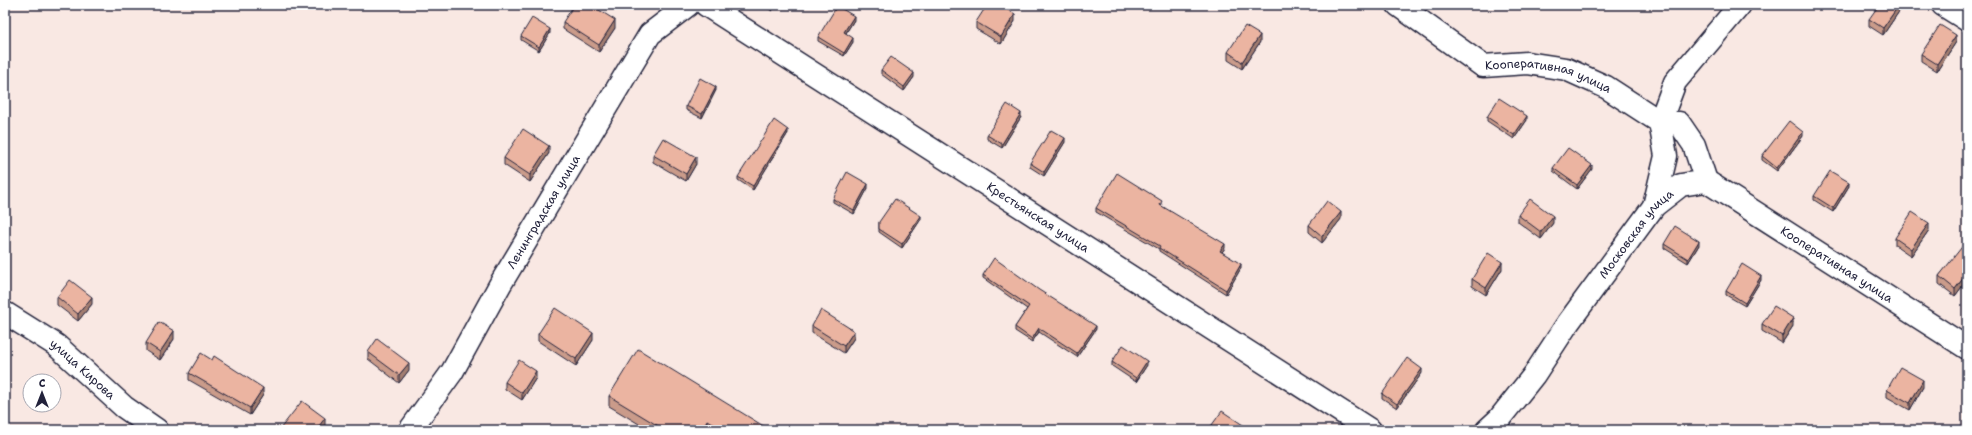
<svg xmlns="http://www.w3.org/2000/svg" width="1972" height="435" font-family="'Shantell Sans',sans-serif">
<rect width="100%" height="100%" fill="#f9e8e3"/>
<filter id="ink" filterUnits="userSpaceOnUse"><feTurbulence type="fractalNoise" baseFrequency=".025" numOctaves="2"/><feDisplacementMap in="SourceGraphic" scale="8" xChannelSelector="R" yChannelSelector="G"/><feConvolveMatrix kernelMatrix="1 2 1 2 8 2 1 2 1" color-interpolation-filters="sRGB"/></filter>
<g filter="url(#ink)">
<g fill="none" stroke-linecap="round" stroke-linejoin="round">
<g stroke="#22223b" stroke-width="25">
<g id="minor">
<path id="s1" d="M706,5L1370,430"/>
<path id="s2" d="M1398,5L1483,66L1527,63L1566,69L1606,87L1660,122L1666,156L1654,206"/>
<path d="M1943,5L1967,20"/>
<path id="s3" d="M1706,181L1967,348"/>
<path id="s4" d="M5,313L56,345L124,407L157,430"/>
<path id="s5" d="M410,430L452,372L501,283L650,34L688,5"/>
<path id="s6" d="M1487,430L1499,419L1534,375L1568,323L1654,206L1681,185L1706,181L1694,145L1679,123L1660,122L1675,82L1740,5"/>
</g>
</g>
<use href="#minor" stroke="#fff" stroke-width="22"/>
</g>
<path fill="#ca9b8a" stroke="#22223b" d="M763,5H776L772,11Z
M1900,5V10L1883,35L1869,26V19Z
M854,20L846,33L853,42L844,56L818,41V37Z
M1015,21L1001,44L976,29V22Z
M563,22L615,28L599,52L563,29Z
M550,33L539,51L521,40V36Z
M1260,42L1242,69L1228,60V52Z
M1956,42L1937,71L1921,61V54Z
M881,70L914,77L904,91L881,74Z
M716,90L702,118L686,110V106Z
M1021,117L1002,148L987,139V135Z
M1487,117L1527,120L1514,139L1487,121Z
M788,133L753,190L738,180V177Z
M1803,136L1777,171L1762,160V156Z
M1065,142L1044,176L1030,167V163Z
M549,153L530,182L504,165V158Z
M653,155L696,164L686,181L653,162Z
M1553,168L1592,169L1577,189L1553,171Z
M1849,186L1833,212L1814,200V196Z
M868,188L854,214L833,202V199Z
M1162,204L1161,206L1225,248L1222,252L1241,268L1226,294L1159,251V249L1096,212V208Z
M1518,215L1553,223L1541,239L1518,222Z
M921,219L902,248L879,232V222Z
M1341,219L1322,243L1309,232V225Z
M1929,230L1911,256L1895,245V238Z
M1664,244L1699,245L1688,263L1664,248Z
M1967,244V280L1955,296L1939,284V276Z
M1502,269L1486,295L1472,286V279Z
M983,275L1096,329L1077,357L1039,332L1032,342L1015,331V327L1027,309L983,278Z
M1761,280L1745,306L1726,295V291Z
M57,297L92,304L78,321L57,305Z
M1762,324L1793,326L1782,343L1762,331Z
M812,326L854,338L844,353L812,333Z
M538,334L593,340L576,366L538,341Z
M174,339L160,360L146,351V343Z
M368,352L409,370L399,383L368,359Z
M1112,362L1147,365L1136,382L1112,366Z
M189,373L263,395L250,415L189,380Z
M1422,373L1397,408L1382,398V394Z
M536,378L522,400L505,389V382Z
M1923,387L1910,410L1887,397V390Z
M609,396L770,430H649L609,406Z"/>
<path fill="#a47e71" stroke="#22223b" d="M773,5H776L772,11V7Z
M1899,5H1900V10L1883,35V28Z
M1015,14V21L1001,44V37Z
M854,16V20L844,36V32Z
M615,20V28L599,52V45Z
M550,29V33L539,51V47Z
M1260,35V42L1242,69V62Z
M1956,35V42L1937,71V64Z
M853,38V42L844,56V53Z
M914,73V77L904,91V87Z
M716,87V90L702,118V114Z
M1021,113V117L1002,148V144Z
M1527,116V120L1514,139V135Z
M788,130V133L753,190V186Z
M1803,132V136L1777,171V168Z
M1065,138V142L1044,176V172Z
M549,146V153L530,182V175Z
M696,157V164L686,181V174Z
M1592,165V169L1577,189V185Z
M1849,182V186L1833,212V208Z
M868,184V188L854,214V210Z
M1341,212V219L1322,243V236Z
M921,216V219L902,248V244Z
M1553,216V223L1541,239V232Z
M1929,223V230L1911,256V249Z
M1699,241V245L1688,263V259Z
M1225,244V248L1220,255V251Z
M1502,262V269L1486,295V288Z
M1241,264V268L1226,294V290Z
M1967,273V280L1955,296V289Z
M1761,276V280L1745,306V303Z
M92,297V304L78,321V314Z
M1793,318V326L1782,343V336Z
M1096,326V329L1077,357V353Z
M1039,328V332L1032,342V339Z
M174,331V339L160,360V352Z
M854,331V338L844,353V346Z
M593,333V340L576,366V359Z
M1147,361V365L1136,382V378Z
M409,363V370L399,383V375Z
M1422,369V373L1397,408V404Z
M536,371V378L522,400V393Z
M1923,380V387L1910,410V403Z
M263,388V395L250,415V408Z
M325,418V425L321,430H316Z
M707,420V430H702Z"/>
<path fill="#ebb4a1" stroke="#22223b" d="M574,5H591L615,20L599,45L563,22Z
M987,5H1001L1015,14L1001,37L976,22Z
M1879,5H1899L1883,28L1869,19Z
M837,6L854,16L844,32L853,38L844,53L818,37Z
M532,18L550,29L539,47L521,36Z
M1940,25L1956,35L1937,64L1921,54Z
M1245,26L1260,35L1242,62L1228,52Z
M891,57L914,73L904,87L881,70Z
M700,78L716,87L702,114L686,106Z
M1499,98L1527,116L1514,135L1487,117Z
M1007,104L1021,113L1002,144L987,135Z
M774,120L788,130L753,186L738,177Z
M1789,121L1803,132L1777,168L1762,156Z
M523,129L549,146L530,175L504,158Z
M1051,130L1065,138L1044,172L1030,163Z
M663,138L696,157L686,174L653,155Z
M1568,148L1592,165L1577,185L1553,168Z
M1830,171L1849,182L1833,208L1814,196Z
M847,172L868,184L854,210L833,199Z
M1117,173L1162,201L1160,205L1225,244L1220,251L1241,264L1226,290L1159,248L1160,246L1096,208Z
M895,199L921,216L902,244L879,229V222Z
M1530,199L1553,216L1541,232L1518,215Z
M1327,201L1341,212L1322,236L1309,225Z
M1912,212L1929,223L1911,249L1895,238Z
M1675,226L1699,241L1688,259L1664,244Z
M1965,243L1967,244V273L1955,289L1939,276Z
M1488,253L1502,262L1486,288L1472,279Z
M994,258L1039,290L1096,326L1077,353L1039,328L1032,339L1015,327L1029,306L983,275Z
M1742,264L1761,276L1745,303L1726,291Z
M70,280L92,297L78,314L57,297Z
M1774,306L1793,318L1782,336L1762,324Z
M555,308L593,333L576,359L538,334Z
M821,310L854,331L844,346L812,326Z
M159,322L174,331L160,352L146,343Z
M377,339L409,363L399,375L368,352Z
M1123,345L1147,361L1136,378L1112,362Z
M638,349L770,430H723L707,420L702,430H665L609,396Z
M201,353L212,360L214,356L263,388L250,408L189,373Z
M1407,358L1422,369L1397,404L1382,394Z
M519,360L536,371L522,393L505,382Z
M1900,367L1923,380L1910,403L1887,390Z
M302,401L325,418L316,430H281L280,429Z
M1222,411L1246,427L1244,430H1211L1209,429Z"/>
</g>
<g text-anchor="middle" dominant-baseline="central" stroke-width="3" stroke-linejoin="round" paint-order="stroke">
<g font-size="12" fill="#22223b" stroke="#fff">
<text stroke="none"><textPath href="#s2" startOffset="172">Кооперативная улица</textPath></text>
<text stroke="none"><textPath href="#s5" startOffset="256">Ленинградская улица</textPath></text>
<text stroke="none"><textPath href="#s1" startOffset="394">Крестьянская улица</textPath></text>
<text stroke="none"><textPath href="#s6" startOffset="247">Московская улица</textPath></text>
<text stroke="none"><textPath href="#s3" startOffset="155">Кооперативная улица</textPath></text>
<text stroke="none"><textPath href="#s4" startOffset="96">улица Кирова</textPath></text>
</g>
</g>
<rect width="1972" height="435" fill="none" stroke="#fff" stroke-width="20"/>
<rect x="10" y="10" width="1952" height="415" fill="none" stroke="#22223b" stroke-width="1.5" filter="url(#ink)"/>
<g transform="translate(42 393)"><circle r="19" fill="#ffffff" stroke="#a7a7b1"/>
<path d="M0-3L7 15L0 10L-7 15Z" fill="#22223b"/>
<text y="-6" font-size="11" font-weight="bold" text-anchor="middle" fill="#22223b">С</text>
</g>
</svg>
